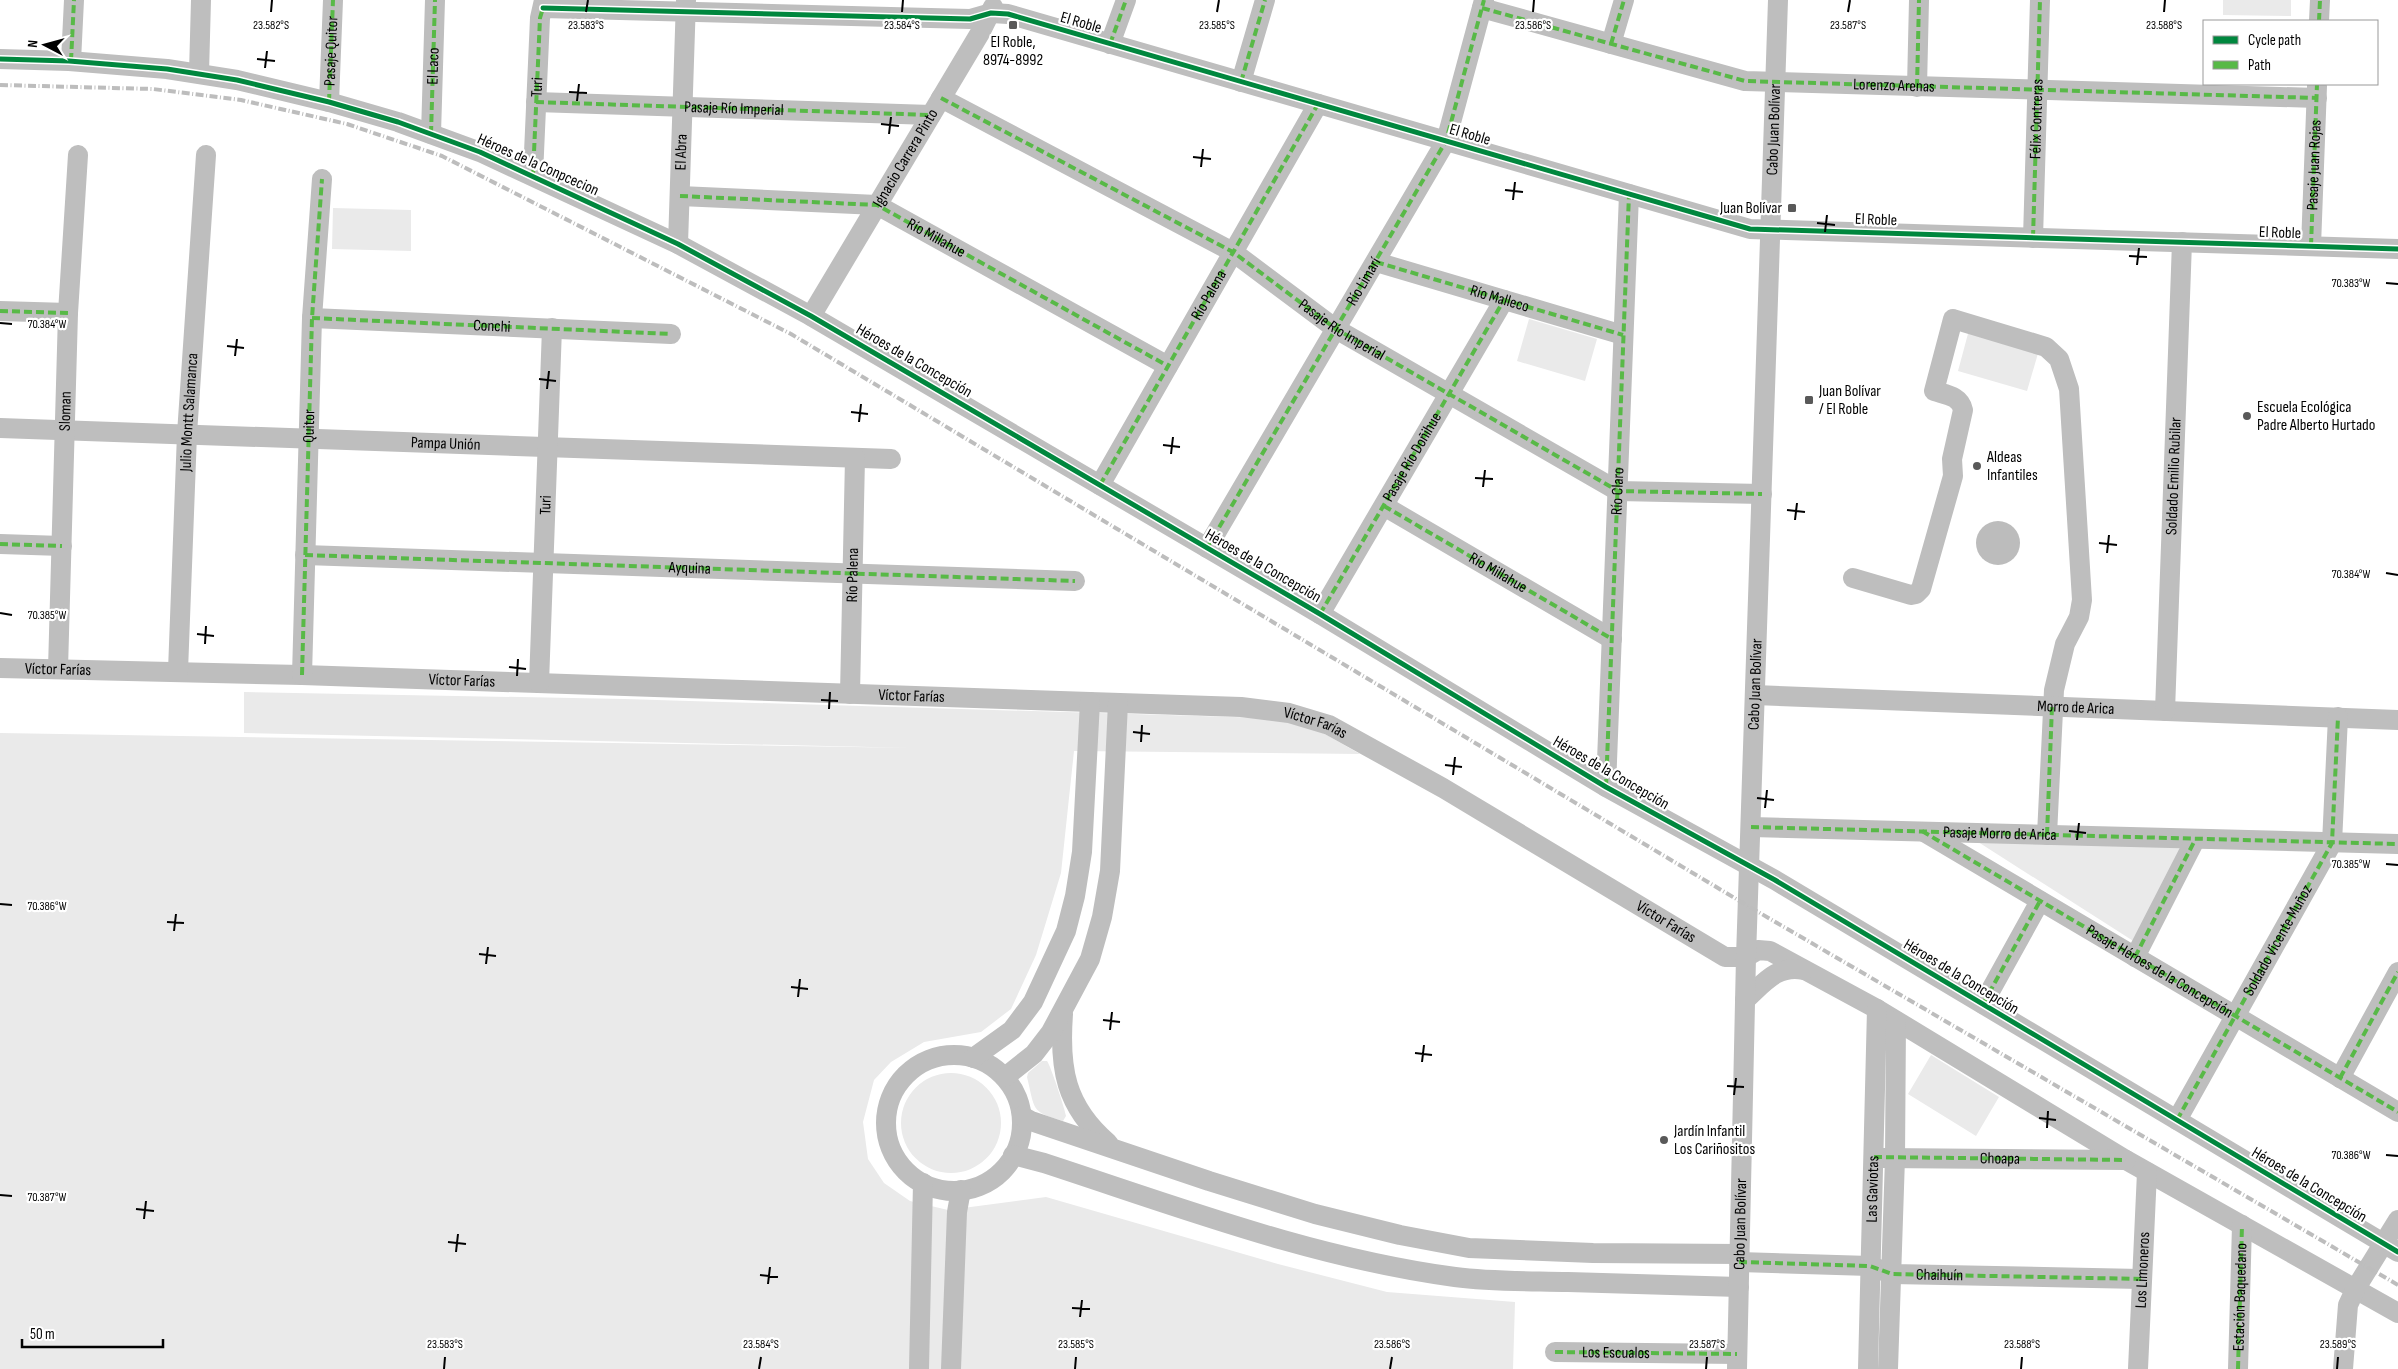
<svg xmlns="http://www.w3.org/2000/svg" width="2398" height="1369" font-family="'Sofia Sans Condensed',sans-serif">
<rect width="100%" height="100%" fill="#fff"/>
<path fill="#eaeaea" d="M2223,0H2291V16L2223,15Z
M333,208L411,210V251L332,249Z
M1529,319L1597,339L1585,381L1517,361Z
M1969,330L2039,350L2027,391L1958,371Z
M244,692L624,699L1266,718L1309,725L1360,754L1074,751L1061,873L1036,955L1011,1009L981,1032L924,1042L891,1062L874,1080L863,1122L868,1159L884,1183L910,1201L948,1210L1046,1197L1278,1264L1387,1292L1515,1302L1513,1369H0V733L914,748L244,733Z
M1975,840L2190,843L2138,944Z
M1931,1055L1999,1097L1976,1136L1908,1094Z
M1042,1061H1047C1050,1064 1065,1109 1066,1116L1063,1121C1030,1112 1035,1109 1027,1077L1028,1073Z
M901 1123a50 50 0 1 1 100 0a50 50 0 1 1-100 0Z"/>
<path fill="#bcbcbc" d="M1976 543a22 22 0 1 1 44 0a22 22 0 1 1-44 0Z"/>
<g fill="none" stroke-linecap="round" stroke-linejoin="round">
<g stroke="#bebebe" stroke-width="20">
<path d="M543,8L970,19L991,13L1008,14L1750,229L2398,249"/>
<path id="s1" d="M1482,8L1745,81L2317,98"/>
<path d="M2319,21L2320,0"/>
<path d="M1110,44L1126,0"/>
<path d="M1611,44L1624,0"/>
<path d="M0,59L69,61L167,69L237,80L329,102L398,122L480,152L678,244L811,316L1320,614L1606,787L1775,880L2398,1252"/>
<path d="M71,61L74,0"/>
<path d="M199,73L201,0"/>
<path d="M1241,82L1265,0"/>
<path d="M1917,87L1919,0"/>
<path id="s2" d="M941,98L1233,252L1336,329L1618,491L1762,494"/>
<path id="s3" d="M329,102L333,0"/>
<path d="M536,102L931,115"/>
<path id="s4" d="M431,134L435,0"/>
<path id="s5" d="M533,175L540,18L544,0"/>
<path d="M680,196L877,205L1168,366"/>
<path d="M2033,238L2040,0"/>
<path id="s6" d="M678,244L686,0"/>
<path d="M2311,246L2317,86"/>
<path d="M1376,262L1623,335"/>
<path d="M0,311L68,313"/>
<path id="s7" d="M811,316L980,33L993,7"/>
<path id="s8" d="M312,318L671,334"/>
<path id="s9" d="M0,428L891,459"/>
<path id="s10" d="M1100,485L1318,104"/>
<path id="s11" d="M1384,506L1612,639"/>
<path d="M0,544L62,546"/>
<path d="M1207,548L1446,141L1484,0"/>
<path d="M305,555L1075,581"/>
<path d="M1853,578L1911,595L1916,594L1921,589L1953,476L1952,459L1963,410C1960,396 1947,395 1934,391L1953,319L2046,347L2059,359L2069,389L2082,600L2079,617L2065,644L2054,690L2047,835"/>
<path id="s12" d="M1320,614L1504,300"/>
<path id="s13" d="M0,668L302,675L1090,702L1241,707L1289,713L1329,725L1443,788L1725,957H1746L1758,950L1770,951L1877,1009L2126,1160L2398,1313"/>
<path id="s14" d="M58,669L68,313L78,155"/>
<path id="s15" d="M178,671L187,434L206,155"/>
<path d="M302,675L312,318L322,179"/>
<path id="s16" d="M539,683L552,328"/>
<path id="s17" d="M850,694L855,458"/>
<path id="s18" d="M1755,695L2398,720"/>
<path id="s19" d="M2165,711L2182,242"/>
<path d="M1606,787L1629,194"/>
<path id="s20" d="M1751,827L2398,844"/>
<path d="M1924,832L2398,1112"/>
<path d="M2135,957L2195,840"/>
<path d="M1745,1000C1763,984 1777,964 1804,970"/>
<path d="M1983,1004L2040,901"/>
<path d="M1063,1014C1059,1068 1065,1106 1108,1143"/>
<circle cx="954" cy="1123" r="68"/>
<path d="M973,1058L1012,1030L1033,1002L1066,931L1075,896L1082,852L1090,702"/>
<path d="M1005,1077L1034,1054L1051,1032L1090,959L1102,917L1110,871L1118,703"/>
<path d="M2340,1078L2398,972"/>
<path d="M1022,1116L1031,1121L1209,1181L1315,1214L1400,1235L1469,1248L1593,1253L1739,1254"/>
<path id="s21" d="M2177,1120L2332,843L2338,717"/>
<path d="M1013,1155L1044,1163C1179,1207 1313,1258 1455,1277C1493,1282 1531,1281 1568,1282C1625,1284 1682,1285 1739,1287"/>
<path d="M1881,1158L2126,1160"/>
<path id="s22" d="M1739,1262L1870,1266L1892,1274L2141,1279"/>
<path d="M1555,1352L1737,1354"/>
<path d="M919,1369L923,1183"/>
<path d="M951,1369L957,1212L961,1190"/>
<path id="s23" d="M1737,1369L1746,957L1778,0"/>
<path id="s24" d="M1868,1369L1877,1009"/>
<path d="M1888,1369L1895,1158L1896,1021"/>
<path id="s25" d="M2138,1369L2147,1172"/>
<path id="s26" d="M2238,1369L2242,1225"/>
<path d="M2343,1369L2348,1305L2356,1288L2398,1220"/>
</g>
<path stroke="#bdbdbd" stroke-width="4" stroke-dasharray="8 2.5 1 2.5" stroke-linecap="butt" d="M0,85L153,89L241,100L347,124L442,156L791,334L1748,906L2398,1285"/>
<g stroke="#58b947" stroke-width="4" stroke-dasharray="8 4" stroke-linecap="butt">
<path d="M1482,8L1745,81L2317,98"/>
<path d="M2319,21L2320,0"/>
<path d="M1110,44L1126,0"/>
<path d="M1611,44L1624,0"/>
<path d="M71,61L74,0"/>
<path d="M1241,82L1265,0"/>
<path d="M1917,87L1919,0"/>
<path d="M941,98L1233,252L1336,329L1618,491L1762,494"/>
<path d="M329,102L333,0"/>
<path id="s27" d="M536,102L931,115"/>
<path d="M431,134L435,0"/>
<path d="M533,175L540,18L543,8"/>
<path id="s28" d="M680,196L877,205L1168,366"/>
<path id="s29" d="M2033,238L2040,0"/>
<path id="s30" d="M2311,246L2317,84"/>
<path id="s31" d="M1376,262L1623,335"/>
<path d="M0,311L68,313"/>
<path d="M312,318L671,334"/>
<path d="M1100,485L1318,104"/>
<path d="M1384,506L1612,639"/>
<path d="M0,544L62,546"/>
<path id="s32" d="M1207,548L1446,141L1484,0"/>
<path id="s33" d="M305,555L1075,581"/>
<path d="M1320,614L1504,300"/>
<path id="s34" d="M302,675L312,318L322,179"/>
<path id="s35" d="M1606,787L1629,194"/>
<path d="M1751,827L2398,844"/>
<path id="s36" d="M1922,831L2398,1112"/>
<path d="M2047,835L2052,706"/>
<path d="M2135,957L2195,840"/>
<path d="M1983,1004L2040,901"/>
<path d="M2340,1078L2398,972"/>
<path d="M2177,1120L2332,843L2338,717"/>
<path id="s37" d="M1874,1157L2126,1160"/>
<path d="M1739,1262L1870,1266L1892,1274L2141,1279"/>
<path id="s38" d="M1555,1352L1737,1354"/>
<path d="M2238,1369L2242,1225"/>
</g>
<g stroke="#fff" stroke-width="8">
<path id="cycleway" d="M543,8L970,19L991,13L1008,14L1750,229L2398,249
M0,59L69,61L167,69L237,80L329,102L398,122L480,152L678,244L811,316L1320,614L1606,787L1775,880L2398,1252"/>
</g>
<use href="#cycleway" stroke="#00873e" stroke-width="5"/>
</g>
<path fill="none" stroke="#000" stroke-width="2" d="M271,12L272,0M586,12L588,0M902,12L903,0M1217,12L1219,0M1533,12L1534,0M1848,12L1850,0M2164,12L2165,0M257,59L275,61M265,68L267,51M569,92L587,93M577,101L579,84M881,124L899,126M889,134L891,117M1193,157L1211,159M1201,167L1203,149M1505,190L1523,192M1513,200L1515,182M1817,223L1835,225M1825,232L1827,215M2129,256L2147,257M2137,265L2139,248M2386,283L2398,284M0,323L12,324M227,346L244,348M235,356L237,339M539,379L556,381M547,389L549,371M851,412L868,414M859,422L861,404M1163,445L1180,447M1171,454L1173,437M1475,478L1493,479M1483,487L1485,470M1787,510L1805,512M1795,520L1797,503M2099,543L2117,545M2107,553L2109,535M2386,573L2398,575M0,613L12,615M197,634L214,636M205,644L206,626M509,667L526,669M517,676L518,659M821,700L838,701M829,709L830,692M1133,732L1150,734M1141,742L1142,725M1445,765L1462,767M1453,775L1455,757M1757,798L1774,800M1765,808L1767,790M2069,831L2086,833M2077,840L2079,823M2386,864L2398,865M0,904L12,905M167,922L184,923M174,931L176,914M479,954L496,956M486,964L488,947M791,987L808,989M798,997L800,979M1103,1020L1120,1022M1110,1030L1112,1012M1415,1053L1432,1055M1422,1062L1424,1045M1727,1086L1744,1087M1734,1095L1736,1078M2039,1118L2056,1120M2047,1128L2048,1111M2386,1155L2398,1156M0,1195L12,1196M136,1209L154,1211M144,1219L146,1201M448,1242L466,1244M456,1252L458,1234M760,1275L778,1277M768,1284L770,1267M1072,1308L1090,1309M1080,1317L1082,1300M444,1369L445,1357M759,1369L761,1357M1075,1369L1076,1357M1390,1369L1392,1357M1706,1369L1707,1357M2021,1369L2022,1357M2337,1369L2338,1357"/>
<g fill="#595959" stroke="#fff" stroke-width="2">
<rect x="1008" y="20" width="10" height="10" rx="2.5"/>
<rect x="1787" y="203" width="10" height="10" rx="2.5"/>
<rect x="1804" y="395" width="10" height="10" rx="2.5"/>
<circle cx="2247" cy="416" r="5"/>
<circle cx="1977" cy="466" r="5"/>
<circle cx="1664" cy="1140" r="5"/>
</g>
<g text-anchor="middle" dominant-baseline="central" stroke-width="4.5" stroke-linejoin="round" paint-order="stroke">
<g font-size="16" fill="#000" stroke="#fff">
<text transform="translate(1081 23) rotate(16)">El Roble</text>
<text stroke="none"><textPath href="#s3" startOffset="51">Pasaje Quitor</textPath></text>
<text stroke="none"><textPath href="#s4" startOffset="68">El Laco</textPath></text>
<text stroke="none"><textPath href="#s1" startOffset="422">Lorenzo Arenas</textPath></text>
<text stroke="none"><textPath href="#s5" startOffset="88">Turi</textPath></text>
<text stroke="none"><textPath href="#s27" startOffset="198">Pasaje Río Imperial</textPath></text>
<text stroke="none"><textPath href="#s29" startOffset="119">Félix Contreras</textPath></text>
<text stroke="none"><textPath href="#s23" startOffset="1240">Cabo Juan Bolívar</textPath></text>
<text transform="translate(1470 135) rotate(16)">El Roble</text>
<text stroke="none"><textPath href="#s6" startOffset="92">El Abra</textPath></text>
<text stroke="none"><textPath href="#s7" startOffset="184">Ignacio Carrera Pinto</textPath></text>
<text transform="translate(538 165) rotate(24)">Héroes de la Conpcecion</text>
<text stroke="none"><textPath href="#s30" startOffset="81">Pasaje Juan Rojas</textPath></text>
<text transform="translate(1876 220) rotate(2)">El Roble</text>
<text transform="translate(2280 233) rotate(2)">El Roble</text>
<text stroke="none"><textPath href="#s28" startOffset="265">Río Millahue</textPath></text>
<text stroke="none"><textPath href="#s32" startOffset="309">Río Limarí</textPath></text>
<text stroke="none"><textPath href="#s10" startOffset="219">Río Palena</textPath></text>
<text stroke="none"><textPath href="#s31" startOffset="129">Río Malleco</textPath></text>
<text stroke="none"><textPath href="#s8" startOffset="180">Conchi</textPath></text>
<text stroke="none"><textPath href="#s2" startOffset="464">Pasaje Río Imperial</textPath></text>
<text transform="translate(914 361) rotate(30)">Héroes de la Concepción</text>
<text stroke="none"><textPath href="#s14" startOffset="258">Sloman</textPath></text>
<text stroke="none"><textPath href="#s15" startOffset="259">Julio Montt Salamanca</textPath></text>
<text stroke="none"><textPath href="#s34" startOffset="249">Quitor</textPath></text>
<text stroke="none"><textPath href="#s9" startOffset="446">Pampa Unión</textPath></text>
<text stroke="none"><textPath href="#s12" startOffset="182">Pasaje Río Doñihue</textPath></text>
<text stroke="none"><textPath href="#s19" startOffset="235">Soldado Emilio Rubilar</textPath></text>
<text stroke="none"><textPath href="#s35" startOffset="296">Río Claro</textPath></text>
<text stroke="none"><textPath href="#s16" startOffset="178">Turi</textPath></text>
<text transform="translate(1263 566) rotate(30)">Héroes de la Concepción</text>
<text stroke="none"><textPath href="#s33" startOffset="385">Ayquina</textPath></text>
<text stroke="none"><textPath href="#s11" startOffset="132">Río Millahue</textPath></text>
<text stroke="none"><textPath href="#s17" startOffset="119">Río Palena</textPath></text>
<text stroke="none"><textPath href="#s13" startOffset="58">Víctor Farías</textPath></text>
<text stroke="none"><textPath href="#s13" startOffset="462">Víctor Farías</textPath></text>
<text stroke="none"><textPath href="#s23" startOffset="685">Cabo Juan Bolívar</textPath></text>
<text stroke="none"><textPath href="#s13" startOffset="912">Víctor Farías</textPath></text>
<text stroke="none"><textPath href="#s18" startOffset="321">Morro de Arica</textPath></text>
<text stroke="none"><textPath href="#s13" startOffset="1318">Víctor Farías</textPath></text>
<text transform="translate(1611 773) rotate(30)">Héroes de la Concepción</text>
<text stroke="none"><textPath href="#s20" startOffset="249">Pasaje Morro de Arica</textPath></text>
<text stroke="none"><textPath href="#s13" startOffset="1722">Víctor Farías</textPath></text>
<text stroke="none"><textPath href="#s21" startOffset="206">Soldado Vicente Muñoz</textPath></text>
<text stroke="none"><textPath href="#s36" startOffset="276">Pasaje Héroes de la Concepción</textPath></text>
<text transform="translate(1961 977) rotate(31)">Héroes de la Concepción</text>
<text stroke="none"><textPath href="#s37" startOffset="126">Choapa</textPath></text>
<text transform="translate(2309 1185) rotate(31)">Héroes de la Concepción</text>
<text stroke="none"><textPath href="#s24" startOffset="180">Las Gaviotas</textPath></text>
<text stroke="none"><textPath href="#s23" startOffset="145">Cabo Juan Bolívar</textPath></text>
<text stroke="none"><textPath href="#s25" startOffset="99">Los Limoneros</textPath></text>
<text stroke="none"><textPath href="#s22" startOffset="202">Chaihuín</textPath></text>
<text stroke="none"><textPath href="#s26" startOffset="72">Estación Baquedano</textPath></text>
<text stroke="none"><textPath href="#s38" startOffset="61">Los Escualos</textPath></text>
</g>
<g font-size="16" fill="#000" stroke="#fff" text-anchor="start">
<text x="1013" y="42" text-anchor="middle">El Roble,<tspan x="1013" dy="18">8974-8992</tspan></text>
<text x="1782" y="208" text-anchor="end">Juan Bolívar</text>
<text x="1819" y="391">Juan Bolívar<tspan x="1819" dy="18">/ El Roble</tspan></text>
<text x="2257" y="407">Escuela Ecológica<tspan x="2257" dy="18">Padre Alberto Hurtado</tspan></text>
<text x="1987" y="457">Aldeas<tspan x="1987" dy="18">Infantiles</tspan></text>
<text x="1674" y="1131">Jardín Infantil<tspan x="1674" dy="18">Los Cariñositos</tspan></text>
</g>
</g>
<g font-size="12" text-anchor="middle" fill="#000" stroke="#fff" stroke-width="4.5" stroke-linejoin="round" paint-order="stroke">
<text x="271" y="29">23.582°S</text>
<text x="586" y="29">23.583°S</text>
<text x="902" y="29">23.584°S</text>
<text x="1217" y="29">23.585°S</text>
<text x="1533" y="29">23.586°S</text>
<text x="1848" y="29">23.587°S</text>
<text x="2164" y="29">23.588°S</text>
<text x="2351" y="287">70.383°W</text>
<text x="47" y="328">70.384°W</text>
<text x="2351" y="578">70.384°W</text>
<text x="47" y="619">70.385°W</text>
<text x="2351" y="868">70.385°W</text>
<text x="47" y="910">70.386°W</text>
<text x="2351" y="1159">70.386°W</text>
<text x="47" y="1201">70.387°W</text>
<text x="445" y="1348">23.583°S</text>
<text x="761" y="1348">23.584°S</text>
<text x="1076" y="1348">23.585°S</text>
<text x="1392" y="1348">23.586°S</text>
<text x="1707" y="1348">23.587°S</text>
<text x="2022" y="1348">23.588°S</text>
<text x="2338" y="1348">23.589°S</text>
</g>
<rect x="2203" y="20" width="175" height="65" fill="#ffffff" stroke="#999999"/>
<rect x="2213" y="36" width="25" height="8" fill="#00873e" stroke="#999999"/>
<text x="2248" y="45" font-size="15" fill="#000000">Cycle path</text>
<rect x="2213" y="61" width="25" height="8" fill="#58b947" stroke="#999999"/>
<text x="2248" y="70" font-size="15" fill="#000000">Path</text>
<g transform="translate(45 45) rotate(276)" stroke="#ffffff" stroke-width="4" paint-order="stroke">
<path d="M0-4L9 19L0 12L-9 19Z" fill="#000000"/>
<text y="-8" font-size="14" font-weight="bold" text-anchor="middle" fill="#000000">N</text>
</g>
<path d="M22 1339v8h141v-8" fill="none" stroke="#000000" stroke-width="2.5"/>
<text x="30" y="1339" font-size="15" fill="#000000" stroke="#ffffff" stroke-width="4" paint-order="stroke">50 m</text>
</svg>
